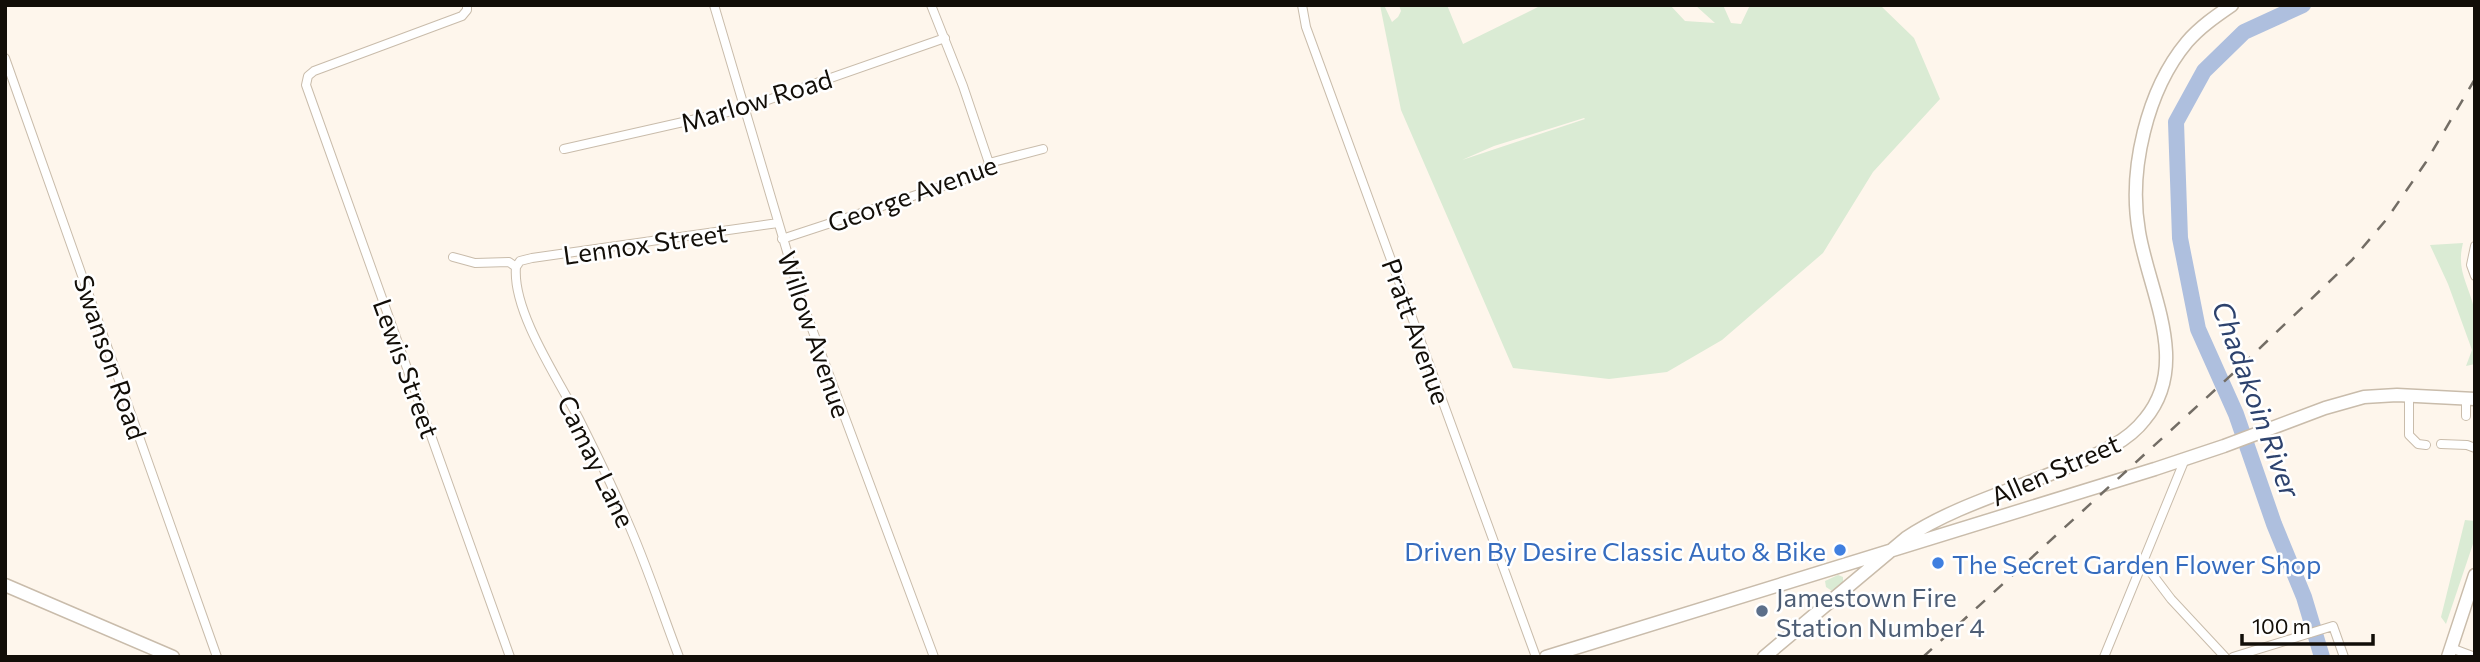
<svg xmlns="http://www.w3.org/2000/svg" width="2480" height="662" font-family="Commissioner,sans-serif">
<rect width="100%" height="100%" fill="#fef6ec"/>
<path fill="#daebd4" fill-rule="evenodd" d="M1380,5H1384L1392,22L1398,17L1401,11L1399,5H1447L1463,44L1542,5H1670L1685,21L1715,23L1695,5H1723L1731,23L1741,24L1750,5H1880L1914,38L1940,99L1873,172L1823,253L1722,340L1667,372L1609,379L1513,368L1401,110ZM1584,118L1585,119L1462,160L1494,146Z
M2463,243C2456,270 2468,283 2474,308C2478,324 2475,346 2475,364L2466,366L2472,350L2448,284L2430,245Z
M2465,520L2475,521V538L2446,624L2441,617Z
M1838,575L1843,577V582L1832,591L1826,587L1825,581Z"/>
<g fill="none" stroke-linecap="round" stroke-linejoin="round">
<path stroke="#aebfde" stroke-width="16" d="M2303,5L2244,32L2204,71L2176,122L2180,238L2198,329L2236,414L2274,524L2304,597L2322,657"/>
<g stroke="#c9bcab" stroke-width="10">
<path id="street" d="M467,5V10L462,16L314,71L308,76L306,85L510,657
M714,5L802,302L934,657
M931,5L963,86L989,163
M1302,5L1306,27L1536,657
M5,58L217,657
M564,149L745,108L945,38
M782,239L983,173L989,163L1043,149
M2475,246L2471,265L2475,276
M453,257L475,263L509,262L516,267
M516,267C512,311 558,379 579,419C595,451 611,483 625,516C646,562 661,610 679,657
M516,267L520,261L532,258L778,223
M2409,396V435L2418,444L2426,445
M2466,416V399
M2441,444L2467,445L2475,448
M2143,562L2171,599L2225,657
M2451,648L2475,657
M2104,657L2185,459
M2233,657L2333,626L2344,657"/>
</g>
<g stroke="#c9bcab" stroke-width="15">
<path id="secondary" d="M5,585L173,657
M1546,657L2155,469L2224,446L2325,408L2364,397L2397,395L2475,399
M1764,657L1906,538C1952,507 2013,490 2065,468C2093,456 2126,444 2145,419C2191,364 2149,292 2139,232C2128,170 2147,90 2187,42C2200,27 2216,16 2232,5"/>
</g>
<g stroke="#c9bcab" stroke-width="15">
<path id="primary" d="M2448,657L2475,575"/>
</g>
<use href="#street" stroke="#fff" stroke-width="8"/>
<use href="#secondary" stroke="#fff" stroke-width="12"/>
<use href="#primary" stroke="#fff" stroke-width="12"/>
<path stroke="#736d65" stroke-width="2.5" stroke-dasharray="12 12" stroke-linecap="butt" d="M1923,657L2240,367L2352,260L2386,220L2426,162L2475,79"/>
</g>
<g fill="#3f7fe0" stroke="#fff" stroke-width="2.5">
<circle cx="1840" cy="550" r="7"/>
<circle cx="1938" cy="563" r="7"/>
</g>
<circle fill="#5c6f8a" stroke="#fff" stroke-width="2.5" cx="1762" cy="611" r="7"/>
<g text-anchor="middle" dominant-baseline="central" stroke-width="5" stroke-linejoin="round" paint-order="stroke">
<g font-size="26" fill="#120e08" stroke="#fff">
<text transform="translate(756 100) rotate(-17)">Marlow Road</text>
<text transform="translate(912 193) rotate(-20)">George Avenue</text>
<text transform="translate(645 243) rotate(-8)">Lennox Street</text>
<text transform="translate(1417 331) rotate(70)">Pratt Avenue</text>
<text transform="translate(815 334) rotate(71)">Willow Avenue</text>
<text transform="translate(111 357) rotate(71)">Swanson Road</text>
<text transform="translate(407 368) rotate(70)">Lewis Street</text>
<text transform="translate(597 461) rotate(64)">Camay Lane</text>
<text transform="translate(2055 469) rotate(-24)">Allen Street</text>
</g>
<g font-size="26" fill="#366cbe" stroke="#fff" text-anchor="end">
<text x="1826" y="550">Driven By Desire Classic Auto &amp; Bike</text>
<text x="1952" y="563" text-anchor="start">The Secret Garden Flower Shop</text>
</g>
<g font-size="26" fill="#4e5e75" stroke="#fff" text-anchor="start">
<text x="1776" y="596">Jamestown Fire<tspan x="1776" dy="30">Station Number 4</tspan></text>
</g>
<g font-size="28" font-style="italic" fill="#2d426d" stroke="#fff">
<text transform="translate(2257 399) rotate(70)">Chadakoin River</text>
</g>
</g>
<rect width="2480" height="662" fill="none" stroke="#120e08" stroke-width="14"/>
<path d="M2242 634v10h131v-10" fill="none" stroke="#120e08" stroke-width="3.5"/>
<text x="2252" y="634" font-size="21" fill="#120e08" stroke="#ffffff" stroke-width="5" paint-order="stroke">100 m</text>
</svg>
